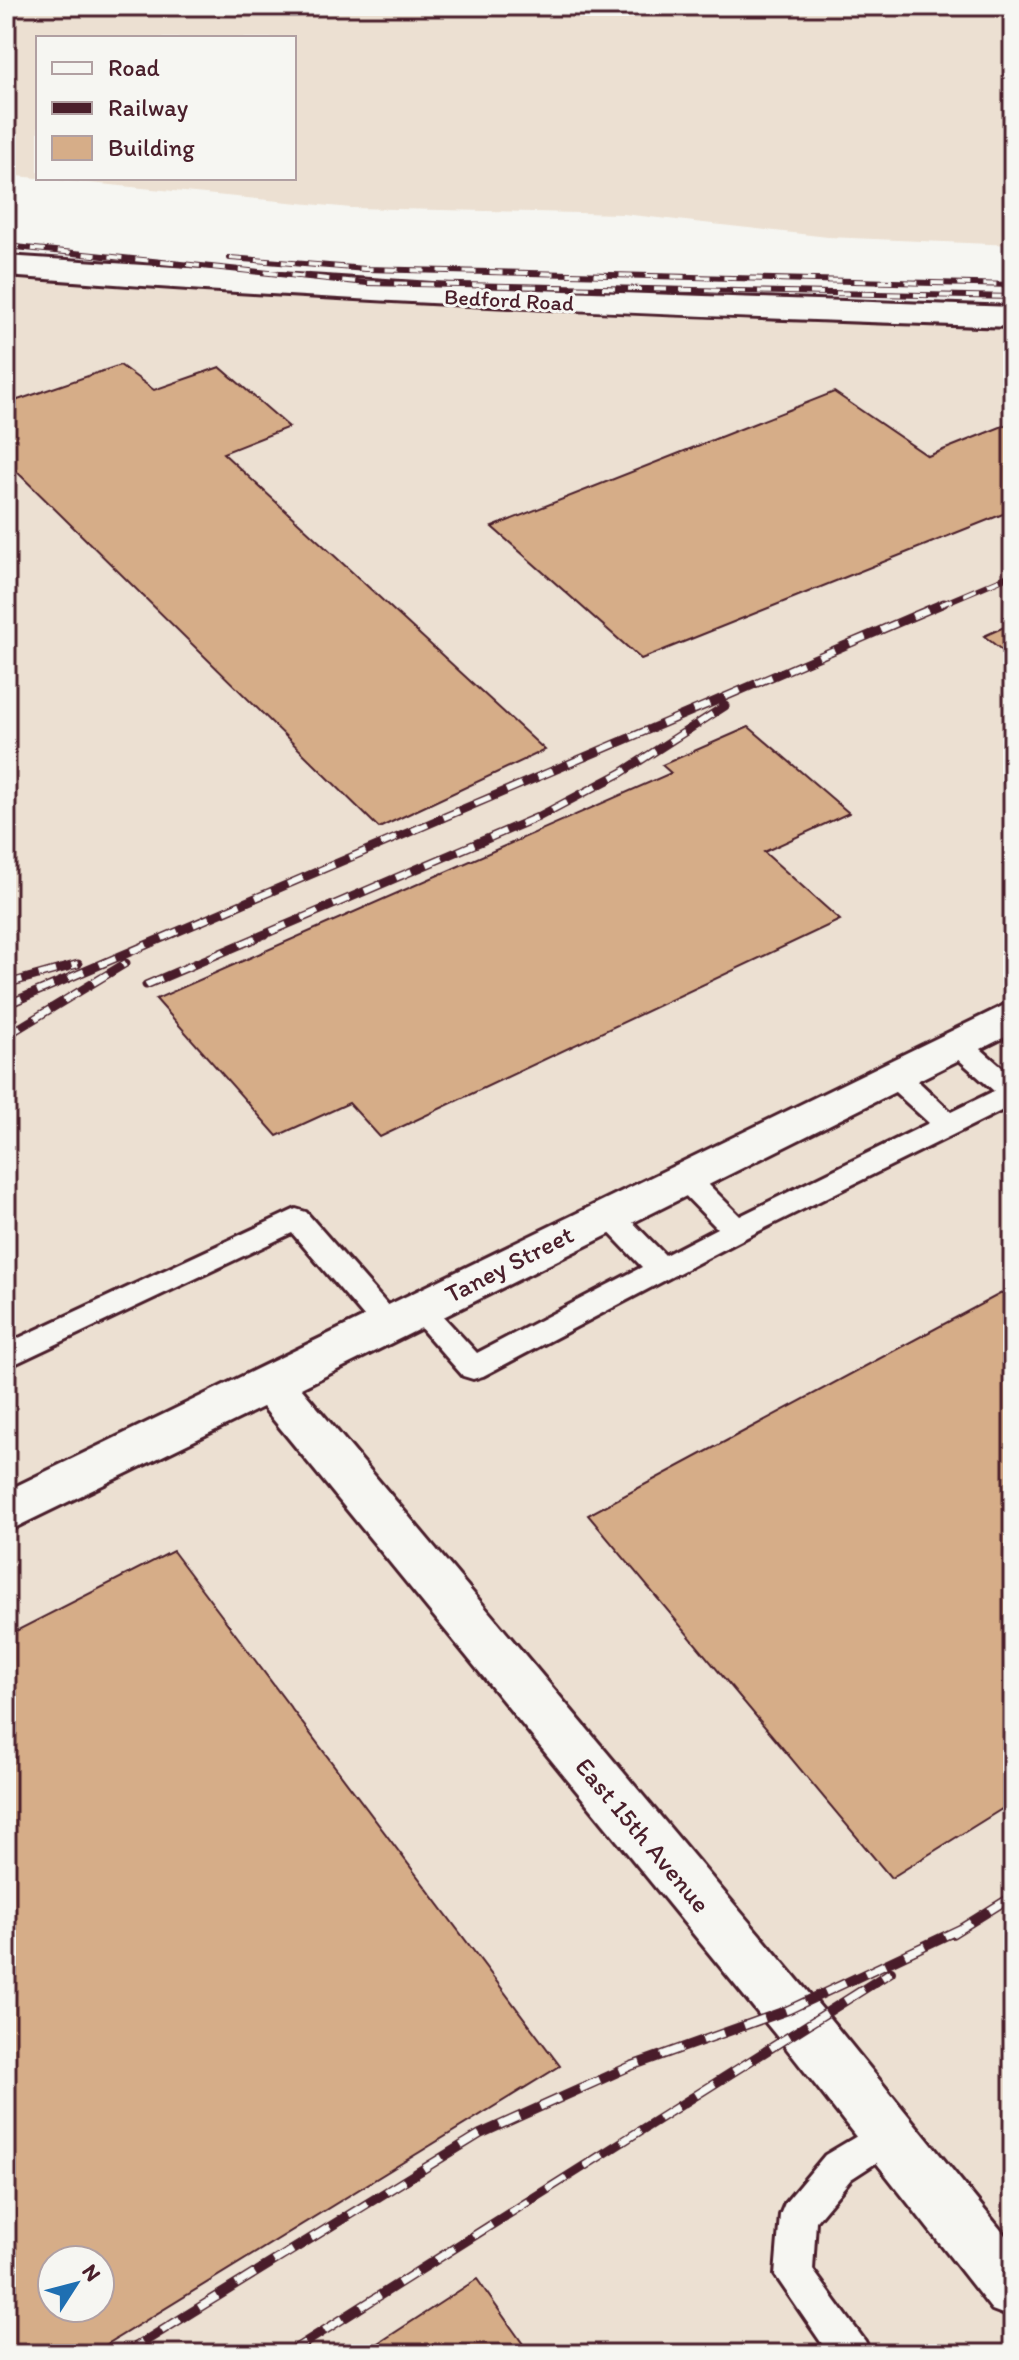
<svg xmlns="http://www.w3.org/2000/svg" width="1019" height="2360" font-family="Itim,sans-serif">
<rect width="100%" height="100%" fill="#f6f6f2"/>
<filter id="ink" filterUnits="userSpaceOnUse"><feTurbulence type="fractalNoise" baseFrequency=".0125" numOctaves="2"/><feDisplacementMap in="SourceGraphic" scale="16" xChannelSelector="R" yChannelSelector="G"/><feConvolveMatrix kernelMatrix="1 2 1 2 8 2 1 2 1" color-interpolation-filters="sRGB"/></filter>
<g filter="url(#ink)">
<path fill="#ece0d2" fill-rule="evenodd" d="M6,6H1013V245L828,237L623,214L351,208L6,175ZM38,38H294V178H38Z
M6,265L1013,316V2354H6ZM52,2260H100V2308H52Z"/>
<path fill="#d6ad88" stroke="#4a1f2b" stroke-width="2" fill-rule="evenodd" d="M120,365L154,390L220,367L289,427L223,453L545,750L379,828L6,461V404Z
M834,392L928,456L1013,422V510L641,659L492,527Z
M1013,623V659L984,636Z
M749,727L849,813L764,852L840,920L380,1137L349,1103L277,1136L156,999L671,773L662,765Z
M1013,1287V1802L891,1878L588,1515Z
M173,1551L560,2066L91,2354H6V2088L11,2085L6,2077V1636ZM52,2260H100V2308H52Z
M477,2279L530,2354H362Z"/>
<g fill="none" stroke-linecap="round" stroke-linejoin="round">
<g stroke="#4a1f2b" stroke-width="6">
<path id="service" d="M957,1034L966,1036L1013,1077V1105L747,1237L483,1376L473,1379L463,1376L404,1309L409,1301L419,1298L429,1301L477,1353L642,1267L598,1221L594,1214L598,1207L608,1204L618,1207L665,1255L717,1228L673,1183L669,1176L673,1169L683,1166L693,1169L740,1216L929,1123L884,1082L880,1075L884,1068H904L951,1112L994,1091L948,1050L944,1043L948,1036Z
M296,1209L306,1212L397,1316L402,1324L397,1332L387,1335L377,1332L292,1233L6,1368V1344Z
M889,2117L902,2122L907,2134L902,2146L851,2179L816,2221L813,2270L865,2341L871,2354H829L775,2275L780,2215L785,2203L825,2155Z"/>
</g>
<g stroke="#4a1f2b" stroke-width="6">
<path id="minor" d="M1013,1001V1033L301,1388L822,2009L1013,2245V2318L992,2310L784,2045L263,1407L6,1532V1491Z"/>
</g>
<g stroke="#4a1f2b" stroke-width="6">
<path id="tertiary" d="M6,256L509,289L1013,307V327C677,316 341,302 6,276Z"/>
</g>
<use href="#service" fill="#f6f6f2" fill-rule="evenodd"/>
<use href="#minor" fill="#f6f6f2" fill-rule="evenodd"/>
<use href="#tertiary" fill="#f6f6f2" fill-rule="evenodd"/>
<g stroke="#4a1f2b" stroke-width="6">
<path id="rail-far2" d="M6,246L367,283L1013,297
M230,258L366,269L1013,285
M940,605L1013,574"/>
</g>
<g stroke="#4a1f2b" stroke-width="9">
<path id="rail-far1" d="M6,984L78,964
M146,985L538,817L621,773L725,706
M6,1005L944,603
M6,1036L126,963"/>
</g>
<g stroke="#4a1f2b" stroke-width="10">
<path id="rail" d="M952,1934L1013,1896
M124,2354L480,2134L631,2066L788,2010L960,1929
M287,2354L891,1972"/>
</g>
<use href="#rail-far2" stroke="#f6f6f2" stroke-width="4" stroke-dasharray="13" stroke-linecap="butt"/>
<use href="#rail-far1" stroke="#f6f6f2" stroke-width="6" stroke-dasharray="17" stroke-linecap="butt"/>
<use href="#rail" stroke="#f6f6f2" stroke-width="7" stroke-dasharray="22" stroke-linecap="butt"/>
</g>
</g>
<g text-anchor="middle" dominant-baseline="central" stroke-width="6" stroke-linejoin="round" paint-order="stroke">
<g font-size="22" fill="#4a1f2b" stroke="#f6f6f2">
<text transform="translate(509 300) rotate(3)">Bedford Road</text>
</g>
<g font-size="26" fill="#4a1f2b" stroke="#f6f6f2">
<text transform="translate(509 1264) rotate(-27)">Taney Street</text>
<text transform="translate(643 1835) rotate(50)">East 15th Avenue</text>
</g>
</g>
<rect width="1019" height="2360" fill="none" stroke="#f6f6f2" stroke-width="32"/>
<rect x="16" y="16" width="987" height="2328" fill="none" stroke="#4a1f2b" stroke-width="3" filter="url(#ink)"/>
<rect x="36" y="36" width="260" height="144" fill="#f6f6f2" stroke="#b1a0a2" stroke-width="2"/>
<rect x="52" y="62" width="40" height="12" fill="#f6f6f2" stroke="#b1a0a2" stroke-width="2"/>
<text x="108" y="76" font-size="24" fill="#4a1f2b">Road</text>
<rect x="52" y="102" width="40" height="12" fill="#4a1f2b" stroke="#b1a0a2" stroke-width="2"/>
<text x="108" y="116" font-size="24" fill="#4a1f2b">Railway</text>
<rect x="52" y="136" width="40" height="24" fill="#d6ad88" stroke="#b1a0a2" stroke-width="2"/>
<text x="108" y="156" font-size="24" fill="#4a1f2b">Building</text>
<g transform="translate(76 2284) rotate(54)"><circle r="38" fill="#f6f6f2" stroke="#b1a0a2" stroke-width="2"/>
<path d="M0-6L14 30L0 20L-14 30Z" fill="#1f6fb2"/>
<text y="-12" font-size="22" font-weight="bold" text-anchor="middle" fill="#4a1f2b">N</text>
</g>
</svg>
